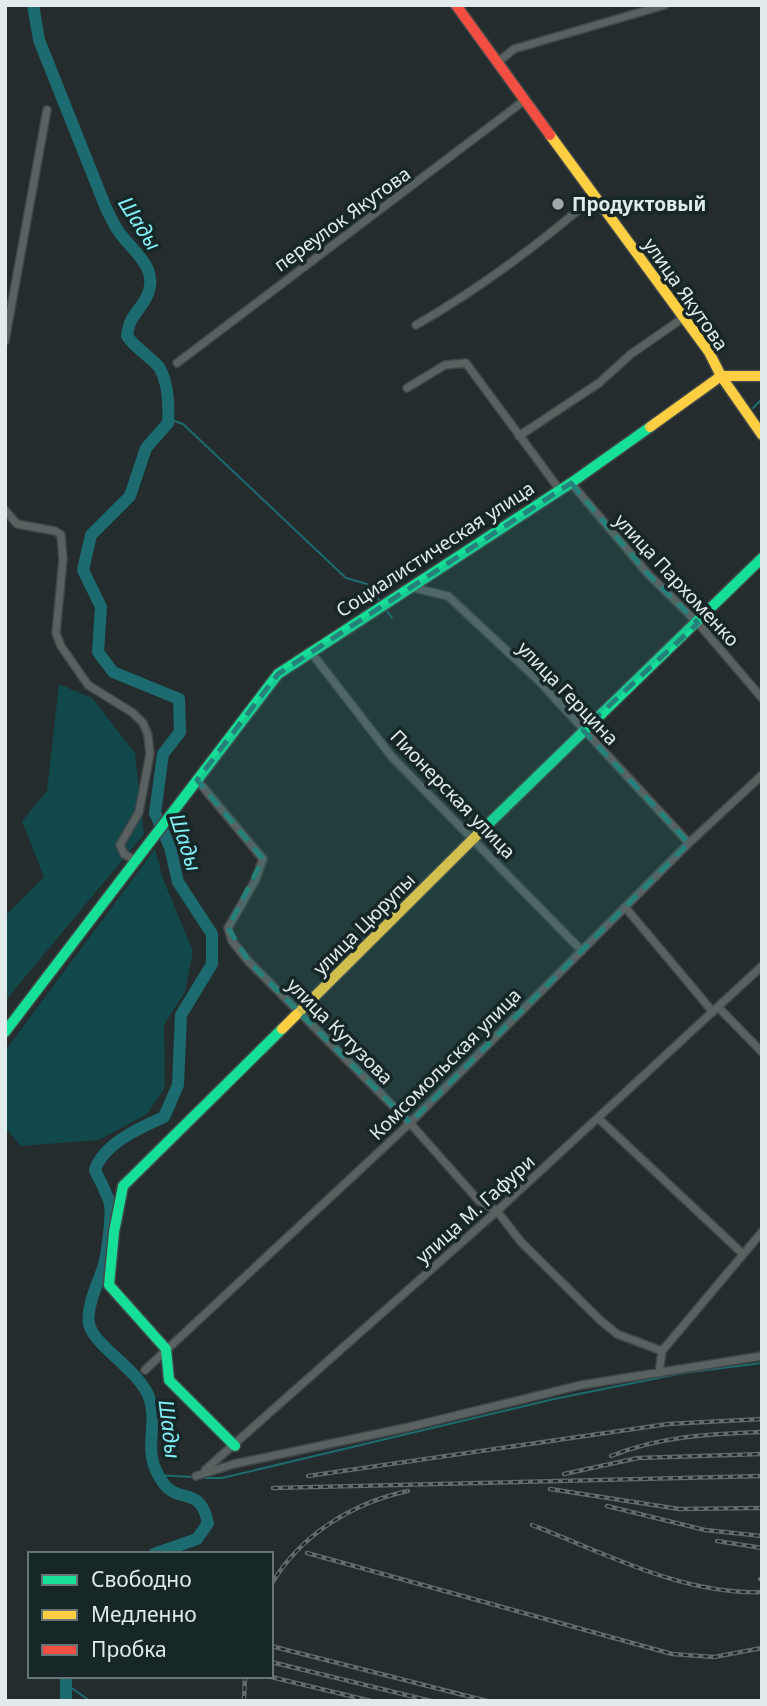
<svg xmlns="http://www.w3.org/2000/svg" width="767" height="1706" font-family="'Noto Sans',sans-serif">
<rect width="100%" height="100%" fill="#242c2d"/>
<path fill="#11484b" d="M59,684L92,698L135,753L144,834L5,1001V916L44,877L22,821L47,791Z
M155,849L163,879L193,951L185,992L164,1025L165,1087L147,1114L99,1140L21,1146L5,1128V1051Z"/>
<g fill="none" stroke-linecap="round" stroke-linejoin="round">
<path stroke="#1c6b70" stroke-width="2" d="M753,408L762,399
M169,419L183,424L346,578L367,584L381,603
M386,610L392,618
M158,1475L192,1477
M198,1478H222L554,1399L683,1373L762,1363
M66,1684L90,1701"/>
<path stroke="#1c6b70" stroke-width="12" d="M33,5L39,40L106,208C110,216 114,225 119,232C134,253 161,269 146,298C137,315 130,314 127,336C136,349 152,358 159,367C168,382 169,406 168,423L146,448L130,496L91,535L83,570L101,607L98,652L113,672L179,699L180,732L163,754L155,813L170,847L178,882L212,934V964L181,1015L178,1085L164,1117C141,1127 103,1144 95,1170C100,1181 107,1193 110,1204C112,1216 107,1256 103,1268C98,1283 86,1307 89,1324C94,1346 138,1369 149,1397C160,1427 139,1451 164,1484C179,1504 200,1485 208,1523L197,1539L154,1554
M66,1701V1676"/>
<g stroke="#404748" stroke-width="10">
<path id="street" d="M498,62L514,49L665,5
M416,325C481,288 538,245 595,196
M5,341L47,110
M177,363L525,100
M407,388L445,365L466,363L559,489
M519,436L599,383L631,354L683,318
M571,483L648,574L698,623L762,698
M5,510L17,524L55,531L61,535L63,559L56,633L61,646L88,685L133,713L143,723L148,735L150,754L139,812L120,845L124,854L136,861
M410,587L448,596L538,680L689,843
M310,651L392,757L582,951
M197,780L263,859L256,879L228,928L232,941L249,962L410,1123L479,1201L497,1211L521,1242L600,1320L617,1334L662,1351
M625,907L713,1012
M718,1007L762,1052
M598,1118L743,1254
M145,1370L410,1123L689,843L762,775
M659,1373L662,1351L762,1232
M205,1470L497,1211L762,966
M196,1476L234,1464L409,1427L581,1385L762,1356"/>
</g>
<g stroke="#404748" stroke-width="13">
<path id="fast" d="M477,835L762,558
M5,1032L278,674L571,483L650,427
M235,1446L169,1380L166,1349L109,1285L114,1232L123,1186L282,1029"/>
</g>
<g stroke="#404748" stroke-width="13">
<path id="slow" d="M550,135L709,352L721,376L762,435
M650,427L721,376H762
M282,1029L477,835"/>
</g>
<g stroke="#404748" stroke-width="13">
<path id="jam" d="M456,5L550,135"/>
</g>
<use href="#street" stroke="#5a6161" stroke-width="7"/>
<use href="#fast" stroke="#16e098" stroke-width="10"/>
<use href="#slow" stroke="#ffcf43" stroke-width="10"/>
<use href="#jam" stroke="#f24e42" stroke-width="10"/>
<g stroke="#64696a" stroke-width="4.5">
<path id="rail" d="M611,1456C661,1436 709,1434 762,1432
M564,1474L638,1458L762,1454
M308,1476L668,1424L762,1419
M273,1488L762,1476
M550,1489L679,1509L762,1508
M607,1506L705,1530L762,1536
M532,1525C605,1553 682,1595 762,1592
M717,1541L762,1548
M307,1553L672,1654L714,1657L762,1648
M760,1579H762
M271,1585C300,1535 352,1503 408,1491
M271,1646L487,1701
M271,1662L431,1701
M267,1676L371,1701
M244,1701L245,1676"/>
</g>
<use href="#rail" stroke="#172627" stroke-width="2" stroke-dasharray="5" stroke-linecap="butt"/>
</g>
<path fill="#24827b" fill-opacity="0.2" stroke="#24827b" stroke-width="5" stroke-dasharray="14 9" stroke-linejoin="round" d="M571,483L648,574L698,623L583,730L689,843L410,1123L249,962L228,928L263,859L197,780L278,674Z"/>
<circle fill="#a0a8a9" stroke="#172627" stroke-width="2.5" cx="558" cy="204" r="7"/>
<g text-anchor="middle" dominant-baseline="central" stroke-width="7" stroke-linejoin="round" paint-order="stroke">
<g font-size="19" font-weight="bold" fill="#e2ebec" stroke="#172627" text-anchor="start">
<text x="572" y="204">Продуктовый</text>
</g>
<g font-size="19" fill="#e2ebec" stroke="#172627">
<text transform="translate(342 219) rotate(-36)">переулок Якутова</text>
<text transform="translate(686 294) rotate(55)">улица Якутова</text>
<text transform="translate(435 549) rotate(-33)">Социалистическая улица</text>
<text transform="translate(677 580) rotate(47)">улица Пархоменко</text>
<text transform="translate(568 693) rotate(46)">улица Герцина</text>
<text transform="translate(453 794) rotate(46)">Пионерская улица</text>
<text transform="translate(364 924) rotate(-45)">улица Цюрупы</text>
<text transform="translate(340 1031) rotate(45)">улица Кутузова</text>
<text transform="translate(445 1064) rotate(-45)">Комсомольская улица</text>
<text transform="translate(475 1209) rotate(-42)">улица М. Гафури</text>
</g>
<g font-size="21" font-style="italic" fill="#82f0f8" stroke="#172627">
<text transform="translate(140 223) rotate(57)">Шады</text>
<text transform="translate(186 842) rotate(72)">Шады</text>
<text transform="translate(170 1429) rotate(83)">Шады</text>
</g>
</g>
<rect width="767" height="1706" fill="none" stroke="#e2ebec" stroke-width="14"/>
<rect x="28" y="1552" width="245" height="126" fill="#172627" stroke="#687576" stroke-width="2"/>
<rect x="42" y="1575" width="35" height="10" fill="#16e098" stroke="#687576" stroke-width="2"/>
<text x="91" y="1587" font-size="21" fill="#e2ebec">Свободно</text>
<rect x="42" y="1610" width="35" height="10" fill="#ffcf43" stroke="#687576" stroke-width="2"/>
<text x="91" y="1622" font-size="21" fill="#e2ebec">Медленно</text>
<rect x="42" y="1645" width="35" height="10" fill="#f24e42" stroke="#687576" stroke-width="2"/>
<text x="91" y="1657" font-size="21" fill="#e2ebec">Пробка</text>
</svg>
